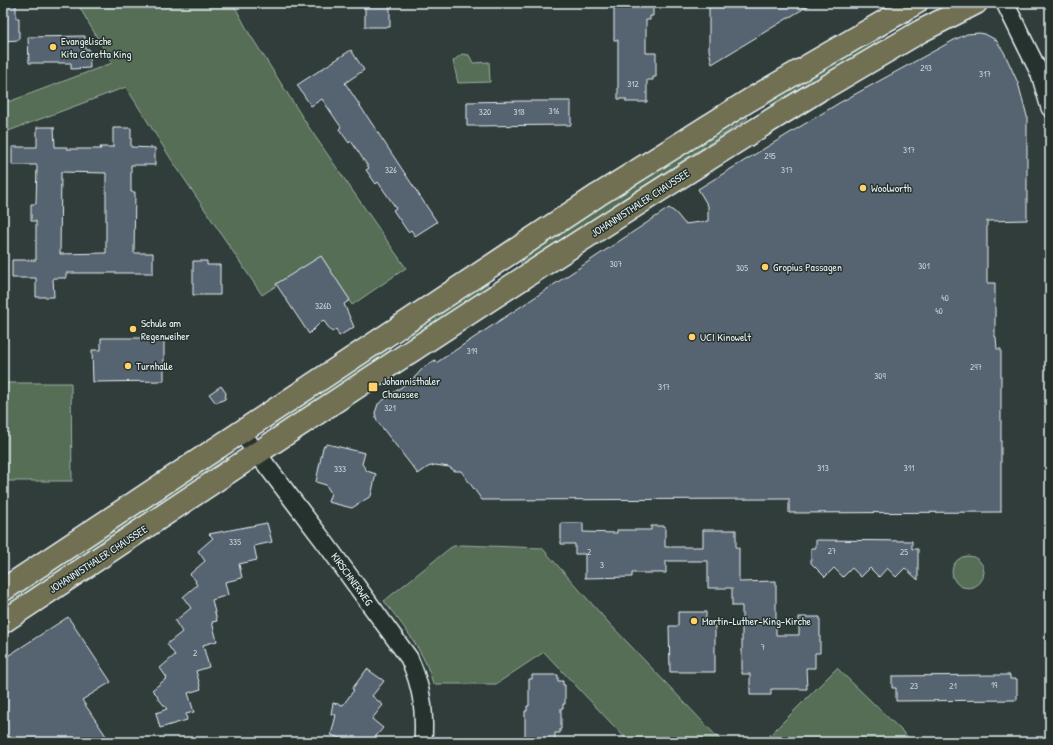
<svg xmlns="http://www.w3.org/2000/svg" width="1053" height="745" font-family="'Patrick Hand',sans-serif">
<rect width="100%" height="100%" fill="#303d3a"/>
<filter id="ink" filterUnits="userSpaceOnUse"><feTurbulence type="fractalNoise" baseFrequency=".025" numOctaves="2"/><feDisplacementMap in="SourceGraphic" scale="8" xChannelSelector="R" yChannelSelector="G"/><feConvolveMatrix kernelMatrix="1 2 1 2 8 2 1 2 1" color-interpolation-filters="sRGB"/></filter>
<g filter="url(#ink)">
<path fill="#556e54" stroke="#9eb0a6" d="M77,3H233L249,33L310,129L406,268L352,305L320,257L262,295L171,159L126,87L3,133V101H11L112,63Z
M910,18L909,22L889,32L869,48L772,105H770L768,103L770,98Z
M462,54L469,55L473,63L489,62L490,82L458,83L453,61Z
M748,114L747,119L522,265L517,256Z
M486,283L490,287L488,289L407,342H406C408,332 474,289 486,283Z
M392,344L390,348V354L273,432L267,422Z
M3,383H71L72,481H3Z
M223,451L229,461L3,611V598Z
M461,545L542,548L609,623L722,742H629L544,652L496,684H433C425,652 404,627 384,601L450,548L454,546Z
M952 572a16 16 0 1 1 32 0a16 16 0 1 1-32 0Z
M837,668L906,735L913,742H763Z"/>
<path fill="#576370" stroke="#e8f1f8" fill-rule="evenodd" d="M3,3H16V18H19V40L3,41Z
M365,3H390V27H365Z
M614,3H653V16H650V20H646V53H656V77H653V80H647V102H626V99H618V40H614Z
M709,3H813L712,64L709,50Z
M979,33L985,34L996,40L1004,52L1018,83L1027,116V220L987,221V283H995V337H996L997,349H1001V512L789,513V499L482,500L461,471H455L449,467L435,465L428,467L418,474L377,421L375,413L378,404L415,377L423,368L435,360L436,363L669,208L676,213L685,224L708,221V206L698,189L839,103L954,40L967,34Z
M85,36V49H89L90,68L71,69V63H29L28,37Z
M351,50L364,70L345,83L437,222L415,236L411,230L408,232L393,210L396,208L378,182L376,184L366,170L369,168L351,141L349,143L339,129L341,127L322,99L311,106L297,85Z
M522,101H571V125L467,126V102Z
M37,127H54L55,147H67V149H101L100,147H113V128H131V147L155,148V165H131V192H135L134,253H153V273H66V278H53L54,297H36V278H12V260H36V221H31V204H36L37,165H12V147H37ZM61,172L106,173V253L60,254Z
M321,256L350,300L344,304L354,327L339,336L336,329L332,332L323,320L309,334L276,284Z
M193,261H207V265H220V295H193Z
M101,338H164V381L93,382L92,350H101Z
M221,386L226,393L225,399L216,403L209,394Z
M327,444L365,453L362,464L367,471L376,474L371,496L352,508L328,502L331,493L326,485L316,482L323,447Z
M267,523L272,542L254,546L257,560L239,564L242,578L225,582L228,595L212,600L217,621L212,622L217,641L203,645L209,667L196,671L201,689L188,693L194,712L186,714L187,720L160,728L156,713L167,709L157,697L158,696L152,690L167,678L160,668L175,655L167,644L182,632L175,621L191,608L183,597L197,585L195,582L196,581L190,574L205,561L198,551L213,538L209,534Z
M561,523H583V532L617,533V530H651V526H665V547H703V530H736V548H739V582L776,581V635H799V617H820V653H815V668H806L807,689H771V695H750V674H742V606H732V588H708V561H666V573H632V577L585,578V554H575V544H561Z
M816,540L912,541V549H918V580L905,568L896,577L887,568L879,577L870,568L861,577L852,568L843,577L834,568L825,577L811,563V548H816Z
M678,612H706V626H715V672H670L669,626H678Z
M68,617L111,682L82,700L110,742H3V659Z
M367,669L384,681L372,696L383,705L372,719L383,728L371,742H342L343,739L331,735L336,715L331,714L333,703L343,705L354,690L352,689Z
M532,675H558V681H563V685H565V704H563V708H561V729H560V733H555V742H525V711H527V706H529V679H532Z
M997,675H1010V679H1017V700L896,701V688H892V676Z"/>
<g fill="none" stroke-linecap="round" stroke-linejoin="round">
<g stroke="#e8f1f8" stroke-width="20">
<path id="minor" d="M1005,3L1040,74L1050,108
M241,432L326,544L409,658C422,687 425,710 423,742"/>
</g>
<g stroke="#e8f1f8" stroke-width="25">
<path id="major" d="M809,65L916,3
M826,87L921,31L976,3
M3,590L598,195L748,101L801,70
M3,622C273,443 542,261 818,91"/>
</g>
<use href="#minor" stroke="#26332d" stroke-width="17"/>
<use href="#major" stroke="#716f52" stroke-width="22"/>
</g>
</g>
<g fill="#ffd166" stroke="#26332d" stroke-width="1.5">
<circle cx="53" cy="47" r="4"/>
<circle cx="863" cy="188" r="4"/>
<circle cx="765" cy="267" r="4"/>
<circle cx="133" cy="329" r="4"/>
<circle cx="692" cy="337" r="4"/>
<circle cx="128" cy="366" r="4"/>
<rect x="368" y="382" width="10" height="10" rx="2"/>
<circle cx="694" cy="621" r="4"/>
</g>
<g text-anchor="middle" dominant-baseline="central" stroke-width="3" stroke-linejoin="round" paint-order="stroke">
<g font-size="9" fill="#c4ced6">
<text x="926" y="68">293</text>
<text x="985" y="74">317</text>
<text x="633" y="84">312</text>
<text x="554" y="111">316</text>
<text x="485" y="112">320</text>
<text x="519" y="112">318</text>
<text x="909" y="150">317</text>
<text x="770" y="156">295</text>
<text x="391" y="170">326</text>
<text x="787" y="170">317</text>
<text x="616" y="264">307</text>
<text x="924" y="266">301</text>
<text x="742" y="268">305</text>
<text x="945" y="298">40</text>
<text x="323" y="306">326D</text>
<text x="939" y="311">40</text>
<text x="472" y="351">319</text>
<text x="976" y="367">297</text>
<text x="880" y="376">309</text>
<text x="664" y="387">317</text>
<text x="390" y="408">321</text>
<text x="823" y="468">313</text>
<text x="909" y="468">311</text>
<text x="340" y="469">333</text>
<text x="235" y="542">335</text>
<text x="832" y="551">27</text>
<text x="589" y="552">2</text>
<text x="904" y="552">25</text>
<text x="602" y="565">3</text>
<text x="763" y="647">7</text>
<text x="195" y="653">2</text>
<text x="994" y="685">19</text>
<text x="914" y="686">23</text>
<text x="953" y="686">21</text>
</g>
<g font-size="11" fill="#e8f1f8" stroke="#26332d" text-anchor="start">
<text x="61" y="41">Evangelische<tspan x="61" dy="13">Kita Coretta King</tspan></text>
<text x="871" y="188">Woolworth</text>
<text x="773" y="267">Gropius Passagen</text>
<text x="141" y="323">Schule am<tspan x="141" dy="13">Regenweiher</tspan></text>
<text x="700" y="337">UCI Kinowelt</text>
<text x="136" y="366">Turnhalle</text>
<text x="382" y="381">Johannisthaler<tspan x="382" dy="13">Chaussee</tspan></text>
<text x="702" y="621">Martin-Luther-King-Kirche</text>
</g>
<g font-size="11" fill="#e8f1f8" stroke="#26332d">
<text transform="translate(640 203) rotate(-33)">JOHANNISTHALER CHAUSSEE</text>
<text transform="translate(98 559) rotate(-33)">JOHANNISTHALER CHAUSSEE</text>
<text transform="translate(352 579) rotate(54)">KIRSCHNERWEG</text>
</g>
</g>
<rect width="1053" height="745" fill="none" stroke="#26332d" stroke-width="16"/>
<rect x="8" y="8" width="1037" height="729" fill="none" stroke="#e8f1f8" stroke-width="1.5" filter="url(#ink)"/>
</svg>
